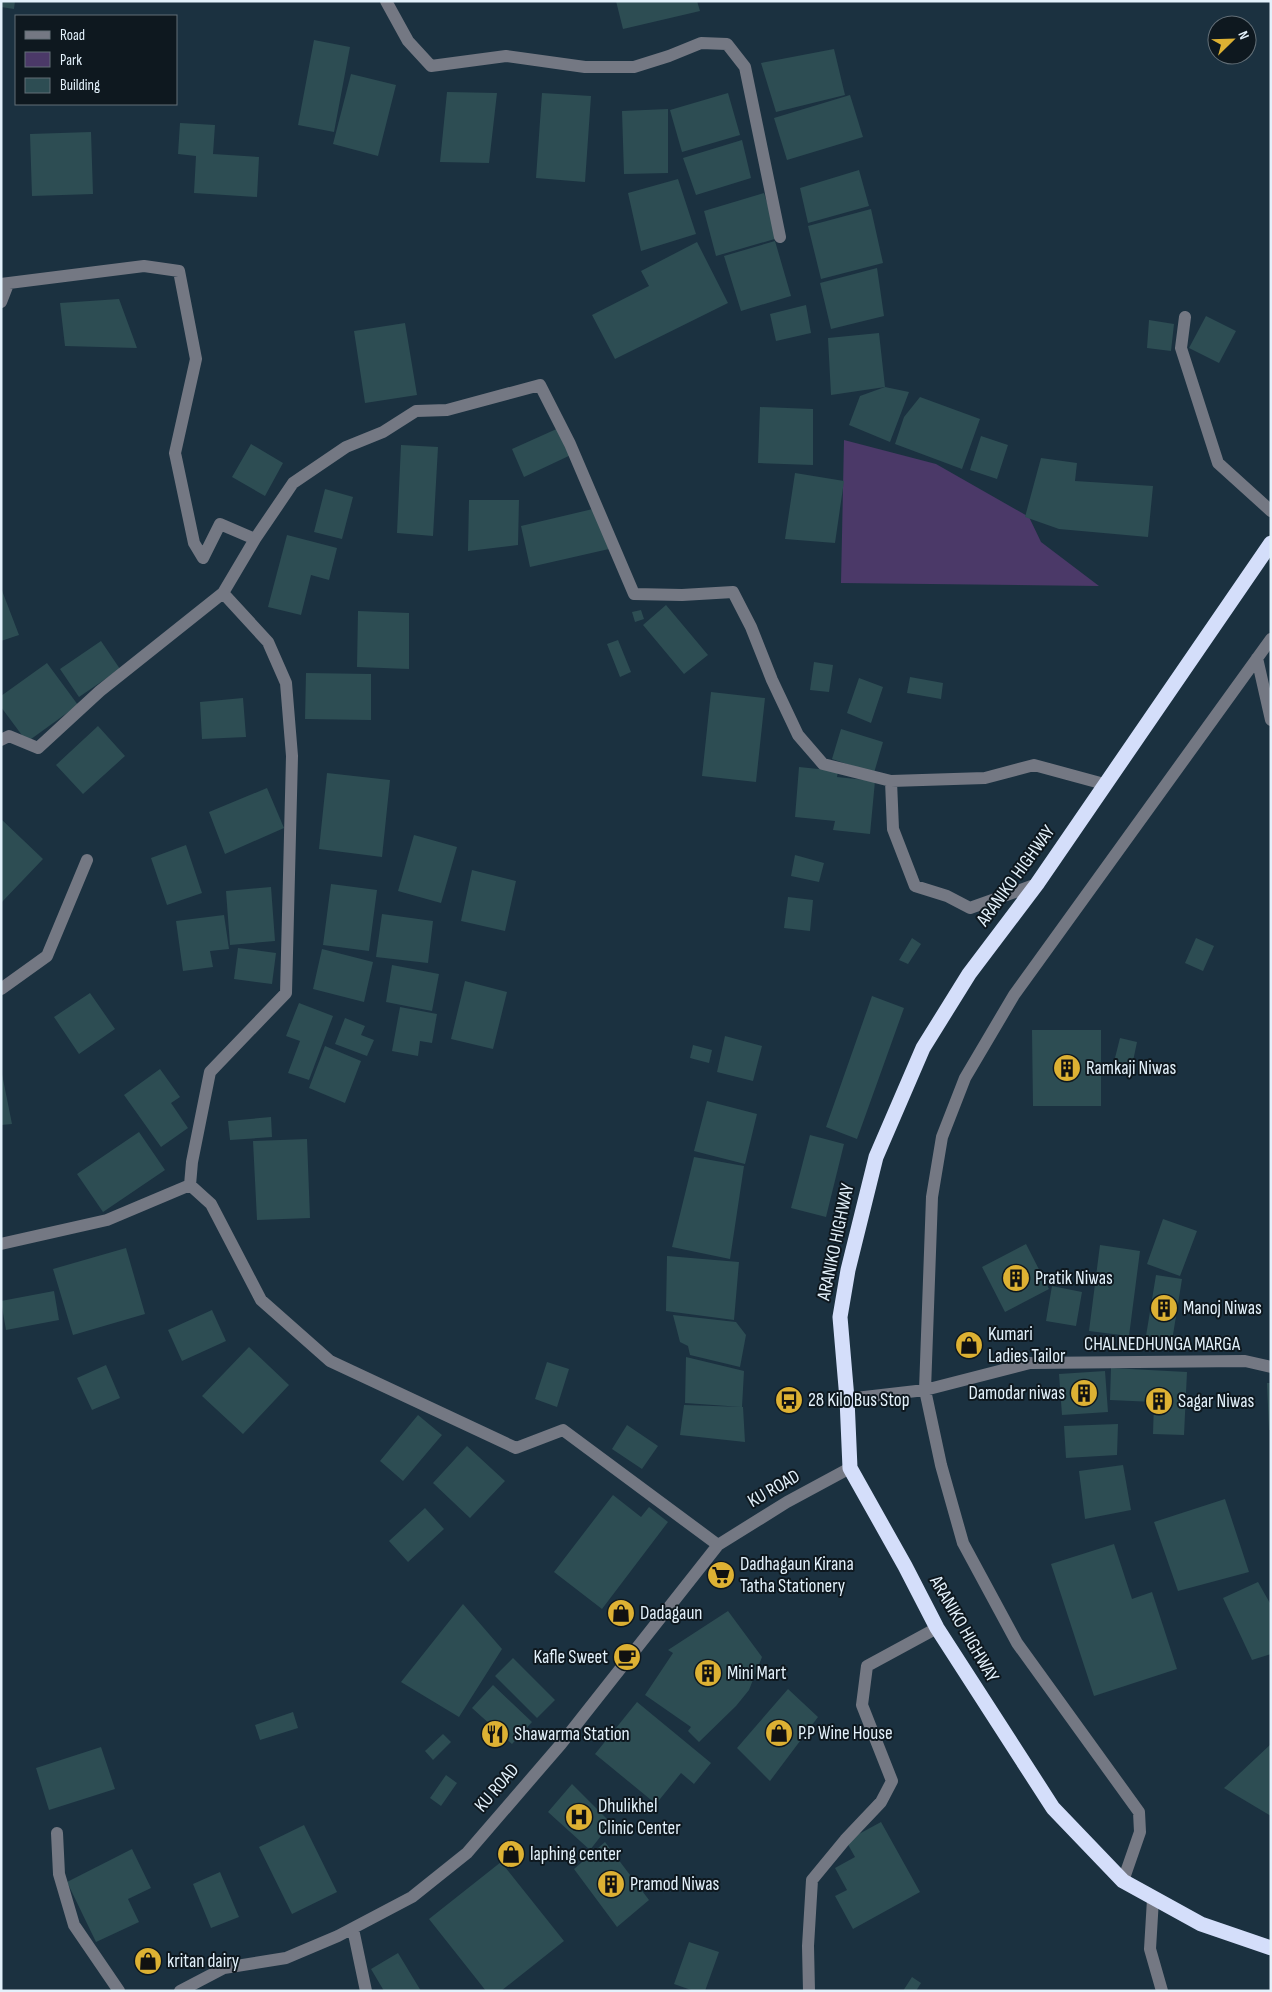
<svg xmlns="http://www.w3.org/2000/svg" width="1272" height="1992" font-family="'Sofia Sans Condensed',sans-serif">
<rect width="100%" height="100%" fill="#1b3140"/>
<path fill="#4b3968" d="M844,440L936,464L1029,517L1041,542L1099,586L841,583Z"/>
<path fill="#2d4d53" d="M1,1H15L14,9L1,7Z
M616,1H697L700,11L623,29Z
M314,40L350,47L334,132L298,125Z
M834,49L845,95L776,112L761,63Z
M351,74L396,85L378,156L333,144Z
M447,92L497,93L489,163L440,162Z
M542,93L591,96L585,182L536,178Z
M728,93L740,135L682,152L670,110Z
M850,95L863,137L787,160L774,118Z
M668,109V173L624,174L622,111Z
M180,123L215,125L213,154L259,157L257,197L194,193L196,156L178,154Z
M91,132L93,194L32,196L30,134Z
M742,140L751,178L696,195L683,158Z
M859,170L869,206L808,223L800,188Z
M678,179L696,234L641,251L628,193Z
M764,193L778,238L716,256L704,211Z
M871,209L883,263L821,279L808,226Z
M775,241L791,296L741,311L724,256Z
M697,242L728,303L615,359L592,315L649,286L641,271Z
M877,268L884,316L831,329L820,283Z
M119,299L137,348L65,346L60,303Z
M806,305L811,333L776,341L770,314Z
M1206,316L1236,331L1219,363L1189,348Z
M1149,320L1174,324L1171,351L1147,348Z
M405,323L417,395L365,403L354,331Z
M879,333L885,387L909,392L890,442L849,425L860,396L885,387L831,395L828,338Z
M920,397L980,419L962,469L895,444L904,417Z
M760,407L813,409V465L758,463Z
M561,427L573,454L524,477L512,449Z
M981,436L1008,445L997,479L970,470Z
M251,444L283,463L265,496L232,477Z
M401,445L438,447L433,536L397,533Z
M1041,458L1077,463L1075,481L1153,486L1148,537L1059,529L1025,517Z
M795,473L844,481L835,543L785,539Z
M325,489L353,497L342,539L314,532Z
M469,500H519L518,545L468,551Z
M597,508L609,549L530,567L521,526Z
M287,535L337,548L329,580L311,575L301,615L268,607Z
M1,588L19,635L1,641Z
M666,605L708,655L684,674L643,625Z
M641,610L644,619L635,622L632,612Z
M358,611L409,613V669L357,667Z
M618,640L631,672L620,677L607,644Z
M101,641L120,669L79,697L60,669Z
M814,662L833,665L829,692L810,690Z
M47,663L78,705L27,742L1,707V696Z
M306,673L371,674V720L305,719Z
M910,677L943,683L941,699L907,693Z
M859,678L883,687L871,723L847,713Z
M711,692L765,698L756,782L702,776Z
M243,698L246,737L202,739L200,702Z
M98,726L125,756L83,794L56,765Z
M841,729L883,742L874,773L832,759Z
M799,767L838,771L837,777L875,781L870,834L833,830L835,821L795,817Z
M327,773L390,780L382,857L319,849Z
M267,788L284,828L225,854L209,812Z
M1,819L43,859L1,903Z
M414,835L457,847L441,903L398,891Z
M186,845L202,893L167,905L151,858Z
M795,855L824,863L819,882L791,876Z
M472,870L516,881L505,931L461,921Z
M331,884L377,890L369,951L323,945Z
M271,887L275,941L230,945L226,891Z
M788,897L813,900L810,931L784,928Z
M382,914L433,921L428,963L376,957Z
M224,915L229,949L210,951L213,967L183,971L176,921Z
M912,938L921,944L908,964L899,960Z
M1196,938L1214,946L1203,971L1185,963Z
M238,948L276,953L272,984L234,979Z
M322,949L373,962L364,1002L313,989Z
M392,965L439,974L432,1011L386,1002Z
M465,981L507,992L493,1049L451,1039Z
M90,993L115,1029L79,1054L54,1017Z
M872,996L904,1008L857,1139L826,1127Z
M299,1003L333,1016L309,1080L288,1073L300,1041L286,1036Z
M400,1007L437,1014L432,1043L420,1041L418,1056L392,1051Z
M345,1018L365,1026L361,1035L374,1040L367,1056L335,1044Z
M1032,1030H1101V1106H1033Z
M725,1036L762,1046L753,1081L717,1072Z
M1120,1038L1137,1042L1132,1066L1114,1062Z
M693,1045L712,1050L709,1063L690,1058Z
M325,1046L361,1061L345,1103L309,1088Z
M160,1069L180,1097L171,1103L188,1128L161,1147L124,1095Z
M2,1074L12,1124L1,1125V1075Z
M707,1101L757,1114L745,1164L694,1151Z
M271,1117L272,1137L230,1140L228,1121Z
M139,1132L165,1170L103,1212L77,1174Z
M810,1135L844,1144L826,1217L791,1208Z
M307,1139L310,1218L257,1220L253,1141Z
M694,1157L744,1166L730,1259L672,1247Z
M1163,1219L1197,1231L1180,1276L1147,1264Z
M1026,1244L1049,1289L1005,1312L982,1267Z
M1100,1245L1140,1251L1129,1336L1089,1331Z
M126,1248L145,1314L73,1335L53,1269Z
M667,1256L739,1262L734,1320L666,1311Z
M1156,1275L1182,1279L1172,1341L1146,1336Z
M1052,1286L1082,1292L1076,1326L1046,1321Z
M54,1291L59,1320L6,1330L1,1301Z
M212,1310L226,1341L182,1361L168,1330Z
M673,1315L736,1322L746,1335L740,1367L690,1355L688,1346L680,1342Z
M249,1347L289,1385L243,1434L202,1396Z
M686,1357L744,1371L742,1407L685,1403Z
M547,1362L569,1369L557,1407L535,1399Z
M106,1365L120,1398L92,1410L77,1378Z
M1111,1368L1187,1372L1184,1435L1153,1434L1154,1402L1110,1400Z
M1105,1371L1108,1412L1062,1415L1059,1374Z
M1267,1383H1271V1430H1269Z
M684,1405L743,1407L745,1442L680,1435Z
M418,1415L442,1435L403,1481L380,1461Z
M1118,1424L1117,1455L1066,1458L1064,1426Z
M627,1425L658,1446L642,1469L612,1449Z
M467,1446L505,1481L470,1518L433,1483Z
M1123,1465L1131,1510L1085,1519L1079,1471Z
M613,1495L641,1517L649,1507L668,1522L602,1609L554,1572Z
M1225,1499L1249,1572L1178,1591L1154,1522Z
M425,1508L444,1529L408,1562L389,1541Z
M1114,1544L1132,1599L1152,1592L1177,1669L1094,1696L1051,1564Z
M1258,1582L1271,1605V1654L1252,1660L1223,1598Z
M463,1604L502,1649L459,1717L401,1682Z
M728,1611L762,1657L749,1690L736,1706L699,1742L688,1731L691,1727L645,1695L673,1653L668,1650Z
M513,1658L555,1700L537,1718L495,1676Z
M493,1685L532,1722L512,1744L472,1708Z
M788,1689L818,1717L770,1781L737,1748Z
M637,1702L711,1763L694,1784L681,1773L656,1804L595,1754Z
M293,1712L298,1728L260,1740L255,1725Z
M443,1734L451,1742L433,1760L425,1751Z
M1271,1744V1816L1224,1788Z
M101,1747L115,1789L49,1810L36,1768Z
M446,1775L457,1783L441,1806L430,1798Z
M572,1784L611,1823L590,1850L548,1812Z
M881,1822L920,1892L853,1929L835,1896L847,1890L835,1868L855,1857L846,1841Z
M304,1825L337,1892L292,1914L259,1847Z
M605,1842L649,1900L617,1927L574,1869Z
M132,1849L151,1888L128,1899L139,1922L96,1942L67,1882Z
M501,1862L564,1941L501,1991H486L429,1919Z
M220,1872L239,1917L211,1928L193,1884Z
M689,1942L719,1952L705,1991H694L674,1984Z
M398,1953L421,1991H384L371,1969Z
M912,1977L921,1983L916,1991H903Z"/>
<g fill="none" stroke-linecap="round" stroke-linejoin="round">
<path stroke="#747883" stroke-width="12" d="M386,1L408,41L431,66L506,56L585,67H634L669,56L701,43L727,44L745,67L780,237
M1,284L144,266L179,271L196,359L175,453L194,543L203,558L220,524L255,539
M1,302L8,284
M1185,317L1181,348L1218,463L1271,511
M1257,658L1271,720
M1,740L9,736L38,748L100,691L223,593L255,539L293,483L346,447L383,432L416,411L447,410L540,385L570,444L634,594L682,595L733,592L751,627L772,680L798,735L823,764L891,781L893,829L915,886L947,896L970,908L1037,884
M891,781L985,778L1034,765L1104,784
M1,989L47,956L87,860
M190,1185L192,1162L210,1072L286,993L292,756L286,683L268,642L223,593
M1,1244L107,1220L190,1185L211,1204L261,1300L330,1361L516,1448L563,1430L718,1545
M847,1399L925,1390L1030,1363L1245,1361L1271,1367
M57,1833L59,1874L74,1925L119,1991
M1123,1881L1140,1832L1139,1812L1017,1643L963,1543L941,1465L925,1390L932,1197L942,1137L965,1078L1014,995L1271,639
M1153,1899L1150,1949L1162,1991
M353,1929L366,1991
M180,1991L224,1968L286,1958L338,1936L412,1897L467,1853L561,1744L718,1545L787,1502L850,1468
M809,1991L808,1946L812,1880L845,1840L881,1802L892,1781L862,1705L867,1666L937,1628"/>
<path stroke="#d4defa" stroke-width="15" d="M1271,543L1037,884L969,974L923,1048L876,1157L848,1270L840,1317L847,1399L850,1468L905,1566L937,1628L1053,1808L1123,1881L1201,1924L1271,1948"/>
</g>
<defs>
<g id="building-disc" transform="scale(1.4375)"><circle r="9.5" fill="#ddb133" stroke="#0e181f"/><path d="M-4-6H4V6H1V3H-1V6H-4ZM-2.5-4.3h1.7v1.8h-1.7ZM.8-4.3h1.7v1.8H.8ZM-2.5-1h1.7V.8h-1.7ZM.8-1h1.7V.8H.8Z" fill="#111"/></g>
<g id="shop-disc" transform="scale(1.4375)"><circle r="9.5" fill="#ddb133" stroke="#0e181f"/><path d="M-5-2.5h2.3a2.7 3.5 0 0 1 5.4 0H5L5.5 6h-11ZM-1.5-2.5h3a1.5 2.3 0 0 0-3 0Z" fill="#111"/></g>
<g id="bus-disc" transform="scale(1.4375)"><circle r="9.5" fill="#ddb133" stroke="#0e181f"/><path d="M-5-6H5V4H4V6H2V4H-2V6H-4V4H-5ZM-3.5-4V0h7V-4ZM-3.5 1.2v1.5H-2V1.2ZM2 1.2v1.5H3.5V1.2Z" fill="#111"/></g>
<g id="supermarket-disc" transform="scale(1.4375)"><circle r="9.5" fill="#ddb133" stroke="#0e181f"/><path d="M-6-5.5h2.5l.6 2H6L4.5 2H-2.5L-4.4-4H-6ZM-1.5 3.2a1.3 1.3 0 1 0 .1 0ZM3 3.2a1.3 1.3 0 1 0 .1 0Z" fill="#111"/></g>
<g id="cafe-disc" transform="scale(1.4375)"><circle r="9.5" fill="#ddb133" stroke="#0e181f"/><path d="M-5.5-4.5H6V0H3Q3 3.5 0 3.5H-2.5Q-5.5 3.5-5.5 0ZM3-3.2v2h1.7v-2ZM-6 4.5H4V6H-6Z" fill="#111"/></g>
<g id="restaurant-disc" transform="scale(1.4375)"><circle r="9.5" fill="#ddb133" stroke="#0e181f"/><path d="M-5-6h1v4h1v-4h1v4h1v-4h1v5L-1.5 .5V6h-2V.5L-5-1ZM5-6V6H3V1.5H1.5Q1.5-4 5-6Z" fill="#111"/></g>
<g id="hospital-disc" transform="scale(1.4375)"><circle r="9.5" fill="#ddb133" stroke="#0e181f"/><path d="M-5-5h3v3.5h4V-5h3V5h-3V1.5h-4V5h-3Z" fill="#111"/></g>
</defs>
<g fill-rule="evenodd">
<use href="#building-disc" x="1067" y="1068"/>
<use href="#building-disc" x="1016" y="1278"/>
<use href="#building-disc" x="1164" y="1308"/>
<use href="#shop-disc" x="969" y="1345"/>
<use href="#building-disc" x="1084" y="1393"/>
<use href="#bus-disc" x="789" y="1400"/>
<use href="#building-disc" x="1159" y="1401"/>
<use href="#supermarket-disc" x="721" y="1575"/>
<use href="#shop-disc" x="621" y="1613"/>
<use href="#cafe-disc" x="627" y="1657"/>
<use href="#building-disc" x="708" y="1673"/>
<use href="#shop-disc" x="779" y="1733"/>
<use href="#restaurant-disc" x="495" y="1734"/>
<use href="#hospital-disc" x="579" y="1817"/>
<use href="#shop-disc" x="511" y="1854"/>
<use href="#building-disc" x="611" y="1884"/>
<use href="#shop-disc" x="148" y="1961"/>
</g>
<g text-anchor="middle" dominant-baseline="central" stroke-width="4" stroke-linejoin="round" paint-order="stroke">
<g font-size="19" fill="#e3f1fb" stroke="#0e181f">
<text transform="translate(1016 876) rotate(-54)">ARANIKO HIGHWAY</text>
<text transform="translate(836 1242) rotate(-78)">ARANIKO HIGHWAY</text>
<text x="1162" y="1344">CHALNEDHUNGA MARGA</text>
<text transform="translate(774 1489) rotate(-30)">KU ROAD</text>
<text transform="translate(964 1629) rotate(60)">ARANIKO HIGHWAY</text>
<text transform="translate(497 1788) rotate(-49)">KU ROAD</text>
</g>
<g font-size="19" fill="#e3f1fb" stroke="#0e181f" text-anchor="start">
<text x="1086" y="1068">Ramkaji Niwas</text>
<text x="1035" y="1278">Pratik Niwas</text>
<text x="1183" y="1308">Manoj Niwas</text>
<text x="988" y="1334">Kumari<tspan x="988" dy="22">Ladies Tailor</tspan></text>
<text x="1065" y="1393" text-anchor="end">Damodar niwas</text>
<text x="808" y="1400">28 Kilo Bus Stop</text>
<text x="1178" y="1401">Sagar Niwas</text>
<text x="740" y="1564">Dadhagaun Kirana<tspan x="740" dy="22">Tatha Stationery</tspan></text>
<text x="640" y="1613">Dadagaun</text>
<text x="608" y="1657" text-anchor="end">Kafle Sweet</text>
<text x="727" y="1673">Mini Mart</text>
<text x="798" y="1733">P.P Wine House</text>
<text x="514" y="1734">Shawarma Station</text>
<text x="598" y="1806">Dhulikhel<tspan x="598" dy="22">Clinic Center</tspan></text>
<text x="530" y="1854">laphing center</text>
<text x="630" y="1884">Pramod Niwas</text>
<text x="167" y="1961">kritan dairy</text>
</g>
</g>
<rect width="1272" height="1992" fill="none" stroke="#e3f1fb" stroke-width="5"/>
<rect x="15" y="15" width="162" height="90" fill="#0e181f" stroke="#636f77"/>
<rect x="25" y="31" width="25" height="8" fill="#747883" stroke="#636f77"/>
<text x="60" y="40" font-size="15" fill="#e3f1fb">Road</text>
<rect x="25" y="52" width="25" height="15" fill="#4b3968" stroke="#636f77"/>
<text x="60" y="65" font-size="15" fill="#e3f1fb">Park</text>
<rect x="25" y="78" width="25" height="15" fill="#2d4d53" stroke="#636f77"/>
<text x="60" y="90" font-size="15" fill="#e3f1fb">Building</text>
<g transform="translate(1232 40) rotate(67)"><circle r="24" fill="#0e181f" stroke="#636f77"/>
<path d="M0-4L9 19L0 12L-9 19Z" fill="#ddb133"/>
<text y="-8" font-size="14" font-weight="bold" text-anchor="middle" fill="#e3f1fb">N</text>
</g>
</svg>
